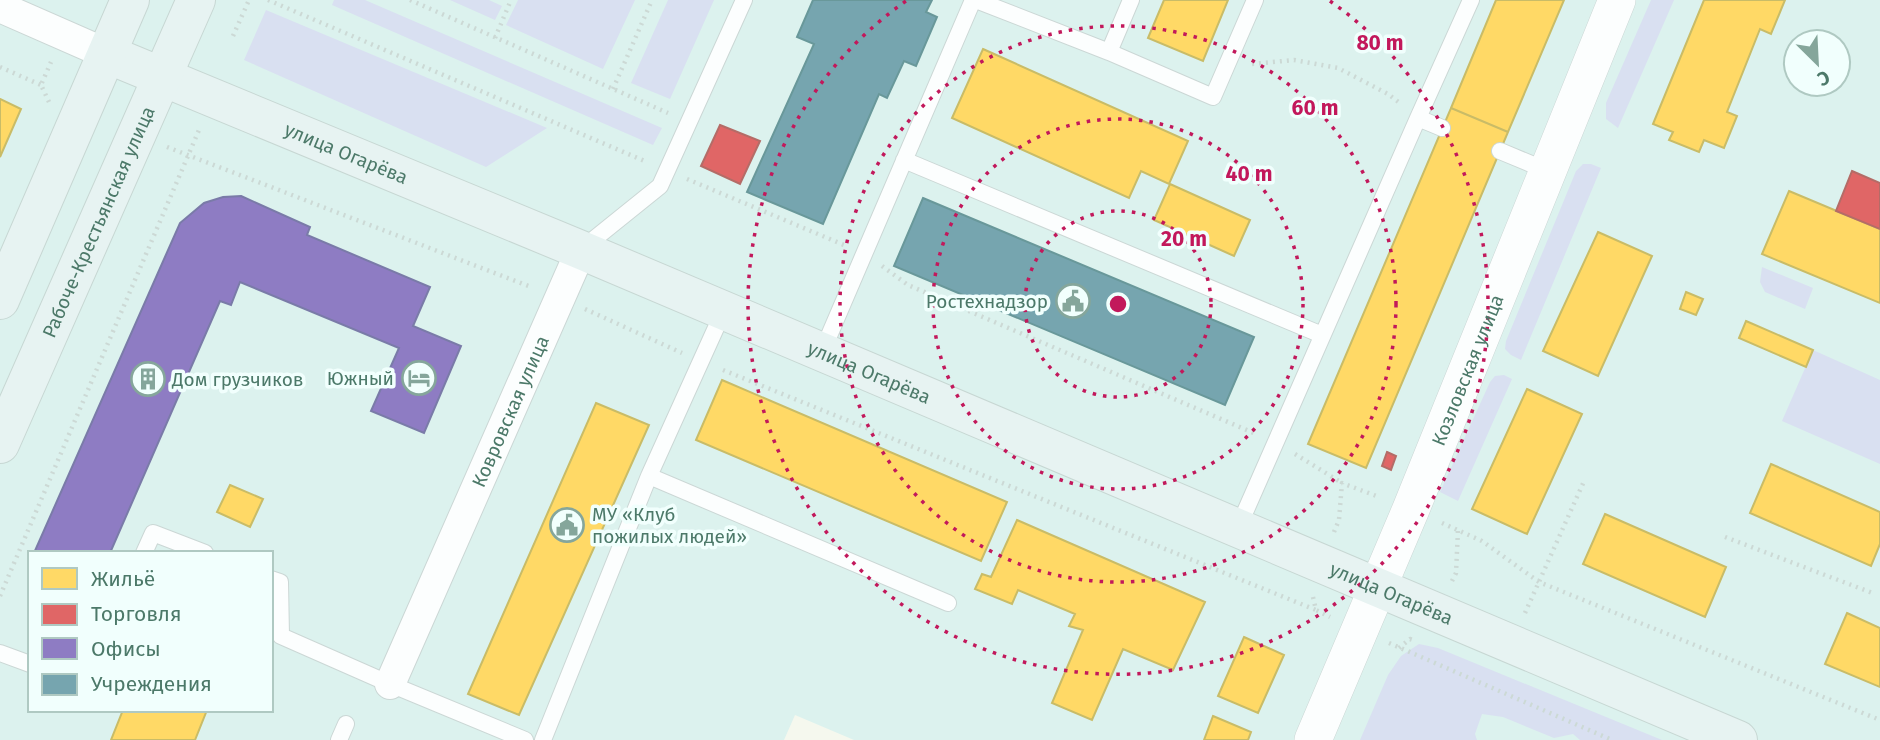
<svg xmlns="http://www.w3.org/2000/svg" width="1880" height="740" font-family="'Fira Sans',sans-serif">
<rect width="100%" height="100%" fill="#eef9f8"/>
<path fill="#dcf2ee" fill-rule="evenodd" d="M0,0H1880V740H0ZM1796,42H1838V84H1796ZM30,553H271V710H30Z"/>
<path fill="#f5f8ee" d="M795,715L854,740H784Z"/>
<path fill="#d9e0f1" d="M334,0H365L662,128L653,145L332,5Z
M450,0H489L502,6L495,20Z
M518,0H635L603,69L506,25Z
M668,0H714L670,99L631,83Z
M1651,0H1674L1618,128L1606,119V103Z
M266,10L547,128L486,167L244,60Z
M1583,164H1591L1601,168L1521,360L1511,355L1505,349L1506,341L1576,171Z
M1762,267L1813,288L1805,309L1765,292L1760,282Z
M1813,350L1880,380V464L1782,421Z
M1504,375L1512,379L1458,501L1440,492L1490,382L1495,376Z
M1419,644L1438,648L1662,740H1580L1573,734L1554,738L1503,717L1482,714L1475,734L1477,740H1360L1388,675L1401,656Z"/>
<path fill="#ffd966" stroke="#c9bc67" stroke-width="2" d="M1164,0H1228L1203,61L1148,38Z
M1496,0H1564L1508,132L1451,108Z
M1704,0H1785L1771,34L1760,29L1727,112L1737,116L1724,148L1704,140L1699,152L1669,140L1673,132L1653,124Z
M983,49L1188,141L1169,184L1141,171L1129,198L952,118Z
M0,99L21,109L0,157Z
M1451,108L1508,132L1366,468L1308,444Z
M1170,184L1250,220L1234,256L1154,220Z
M1789,191L1880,229V303L1762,254Z
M1598,232L1652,256L1598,376L1543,351Z
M1686,292L1703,299L1696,315L1680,309Z
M1746,321L1813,350L1806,367L1739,338Z
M722,380L1007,502L981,561L696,440Z
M1527,389L1582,414L1527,534L1472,509Z
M596,403L649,425L519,715L468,694Z
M1771,464L1880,512V544L1871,566L1750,513Z
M230,485L263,499L250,527L217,512Z
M1605,514L1726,567L1705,617L1583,564Z
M1017,520L1205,602L1173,670L1123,649L1092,720L1052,703L1083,630L1069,626L1075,614L1018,590L1012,604L975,589L982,574L991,577Z
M1847,613L1880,628V687L1825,664Z
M1244,637L1284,655L1258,713L1218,696Z
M123,710H207L195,740H111Z
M1213,716L1251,732L1248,740H1204Z"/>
<path fill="#e06666" stroke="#b46c67" stroke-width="2" d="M720,125L760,141L740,184L701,166Z
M1852,171L1880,183V229L1836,211Z
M1387,452L1396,456L1391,470L1382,466Z"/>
<path fill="#8e7cc3" stroke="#7a7ba8" stroke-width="2" d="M241,196L310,227L307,235L430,287L413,326L461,346L424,433L371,411L399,348L240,282L231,305L220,301L110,553H34L180,223L204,203L223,197Z"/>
<path fill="#76a5af" stroke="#69989a" stroke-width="2" d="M813,0H932L926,12L937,17L916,66L904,61L887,98L879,94L823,224L747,192L814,44L797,37Z
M923,198L1254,337L1225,405L894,266Z"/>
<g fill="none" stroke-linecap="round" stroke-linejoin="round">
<g stroke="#cbd7d5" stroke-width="18">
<path id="service" d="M976,0L1109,52
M1131,0L1109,52L1213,97L1255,0
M1418,118L1442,128
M1500,151L1548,171
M904,160L1322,335
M583,248L660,186L744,0
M822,352L973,0
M649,476L948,603
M1238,528L1418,118L1471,0
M144,553L153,533L205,553
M271,579L280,582L281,636L390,684L525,740
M0,653L30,664
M339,740L346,724
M543,740L649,476L724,310"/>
</g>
<g stroke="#cbd7d5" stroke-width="32">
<g id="minor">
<path d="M0,7L107,54"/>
<path id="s1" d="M390,684L581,250"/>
</g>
</g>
<g stroke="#cbd7d5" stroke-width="38">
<g id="tertiary">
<path id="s2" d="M1313,740L1411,509L1617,0"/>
</g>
</g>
<g stroke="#c7d7d3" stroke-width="40">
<g id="primary">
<path id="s3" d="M107,54L581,250L1738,740"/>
<path d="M0,300L130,0"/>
<path id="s4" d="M0,444L196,0"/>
</g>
</g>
<path stroke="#ccd9d5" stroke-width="4.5" stroke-dasharray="2 5" stroke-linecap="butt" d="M268,0L647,162
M410,0L668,113
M233,36L249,0
M495,38L511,0
M1252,64L1294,60L1338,68L1388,94L1401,104
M0,67L41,85
M613,89L652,0
M49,102L41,85L51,62
M167,147L531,287
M687,179L844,245
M882,266L908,285L1256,434
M585,309L682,353
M723,370L1316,610
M1295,454L1342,483
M1442,523L1482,541L1539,582L1880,720
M1334,532L1339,520L1342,483L1379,497
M1725,537L1875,594
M1452,581L1456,573L1458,530
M0,596L199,130
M1313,597L1316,610L1330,617
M1525,613L1585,479
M1389,643L1612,740
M1399,648L1410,639L1413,640"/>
<use href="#service" stroke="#fcfefe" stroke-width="16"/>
<use href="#minor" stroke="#fcfefe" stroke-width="30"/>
<use href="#tertiary" stroke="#fcfefe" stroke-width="37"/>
<use href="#primary" stroke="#e7f3f2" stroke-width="38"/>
</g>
<g fill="none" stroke="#c2185b" stroke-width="3.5" stroke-dasharray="3.5 7">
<circle cx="1118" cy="304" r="93"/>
<circle cx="1118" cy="304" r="185"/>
<circle cx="1118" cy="304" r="278"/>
<path d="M1330 1A370 370 0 1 1 906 1"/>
</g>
<defs>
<g id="civic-ring" transform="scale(1.75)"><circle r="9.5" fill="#f1fffd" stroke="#85a69b" stroke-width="1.5"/><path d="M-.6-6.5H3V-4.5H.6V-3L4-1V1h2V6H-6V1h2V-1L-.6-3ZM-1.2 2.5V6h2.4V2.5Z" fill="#85a69b"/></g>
<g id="hotel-ring" transform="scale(1.75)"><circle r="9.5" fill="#f1fffd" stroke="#85a69b" stroke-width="1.5"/><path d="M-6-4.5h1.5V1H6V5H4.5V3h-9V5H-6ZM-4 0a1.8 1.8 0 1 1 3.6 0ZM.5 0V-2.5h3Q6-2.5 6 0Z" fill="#85a69b"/></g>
<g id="building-ring" transform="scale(1.75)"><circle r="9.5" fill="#f1fffd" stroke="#85a69b" stroke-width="1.5"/><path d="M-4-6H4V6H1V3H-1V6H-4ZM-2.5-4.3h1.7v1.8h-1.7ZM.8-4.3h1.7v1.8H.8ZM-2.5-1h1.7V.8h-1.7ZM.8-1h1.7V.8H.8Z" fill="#85a69b"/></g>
</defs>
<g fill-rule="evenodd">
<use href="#civic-ring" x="1073" y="301"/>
<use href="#hotel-ring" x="419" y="378"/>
<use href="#building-ring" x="148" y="379"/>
<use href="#civic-ring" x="567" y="525"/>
</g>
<g text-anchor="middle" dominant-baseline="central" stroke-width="7" stroke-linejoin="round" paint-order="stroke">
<g font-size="19" fill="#4c7969" stroke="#f1fffd">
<text stroke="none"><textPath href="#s3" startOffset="259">улица Огарёва</textPath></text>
<text stroke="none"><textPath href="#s4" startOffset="243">Рабоче-Крестьянская улица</textPath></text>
<text stroke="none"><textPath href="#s2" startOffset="401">Козловская улица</textPath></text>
<text stroke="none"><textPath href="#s3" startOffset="826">улица Огарёва</textPath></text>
<text stroke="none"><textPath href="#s1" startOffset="298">Ковровская улица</textPath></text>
<text stroke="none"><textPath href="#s3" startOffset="1393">улица Огарёва</textPath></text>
</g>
<g font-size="19" fill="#4c7969" stroke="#f1fffd" text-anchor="end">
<text x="1048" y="301">Ростехнадзор</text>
<text x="394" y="378">Южный</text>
<text x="172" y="379" text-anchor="start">Дом грузчиков</text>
<text x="592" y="514" text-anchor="start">МУ «Клуб<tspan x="592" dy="22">пожилых людей»</tspan></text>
</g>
</g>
<circle cx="1118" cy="304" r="10" fill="#c2185b" stroke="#f1fffd" stroke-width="3.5"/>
<g font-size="21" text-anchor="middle" font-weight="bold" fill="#c2185b" stroke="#f1fffd" stroke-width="7" stroke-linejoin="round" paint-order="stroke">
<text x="1380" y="50">80 m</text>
<text x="1315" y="115">60 m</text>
<text x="1249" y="181">40 m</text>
<text x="1184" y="246">20 m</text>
</g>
<rect x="28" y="551" width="245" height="161" fill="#f1fffd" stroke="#afc9c2" stroke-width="2"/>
<rect x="42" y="568" width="35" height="21" fill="#ffd966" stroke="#afc9c2" stroke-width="2"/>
<text x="91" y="586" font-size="21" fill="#4c7969">Жильё</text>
<rect x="42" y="604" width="35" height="21" fill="#e06666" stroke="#afc9c2" stroke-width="2"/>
<text x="91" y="621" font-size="21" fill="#4c7969">Торговля</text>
<rect x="42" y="638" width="35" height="21" fill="#8e7cc3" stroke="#afc9c2" stroke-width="2"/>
<text x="91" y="656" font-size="21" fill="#4c7969">Офисы</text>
<rect x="42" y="674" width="35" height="21" fill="#76a5af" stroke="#afc9c2" stroke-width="2"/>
<text x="91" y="691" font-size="21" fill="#4c7969">Учреждения</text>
<g transform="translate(1817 63) rotate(156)"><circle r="33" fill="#f1fffd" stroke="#afc9c2" stroke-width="2"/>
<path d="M0-5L12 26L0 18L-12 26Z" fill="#85a69b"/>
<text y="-10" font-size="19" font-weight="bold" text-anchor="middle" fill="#4c7969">С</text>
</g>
</svg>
